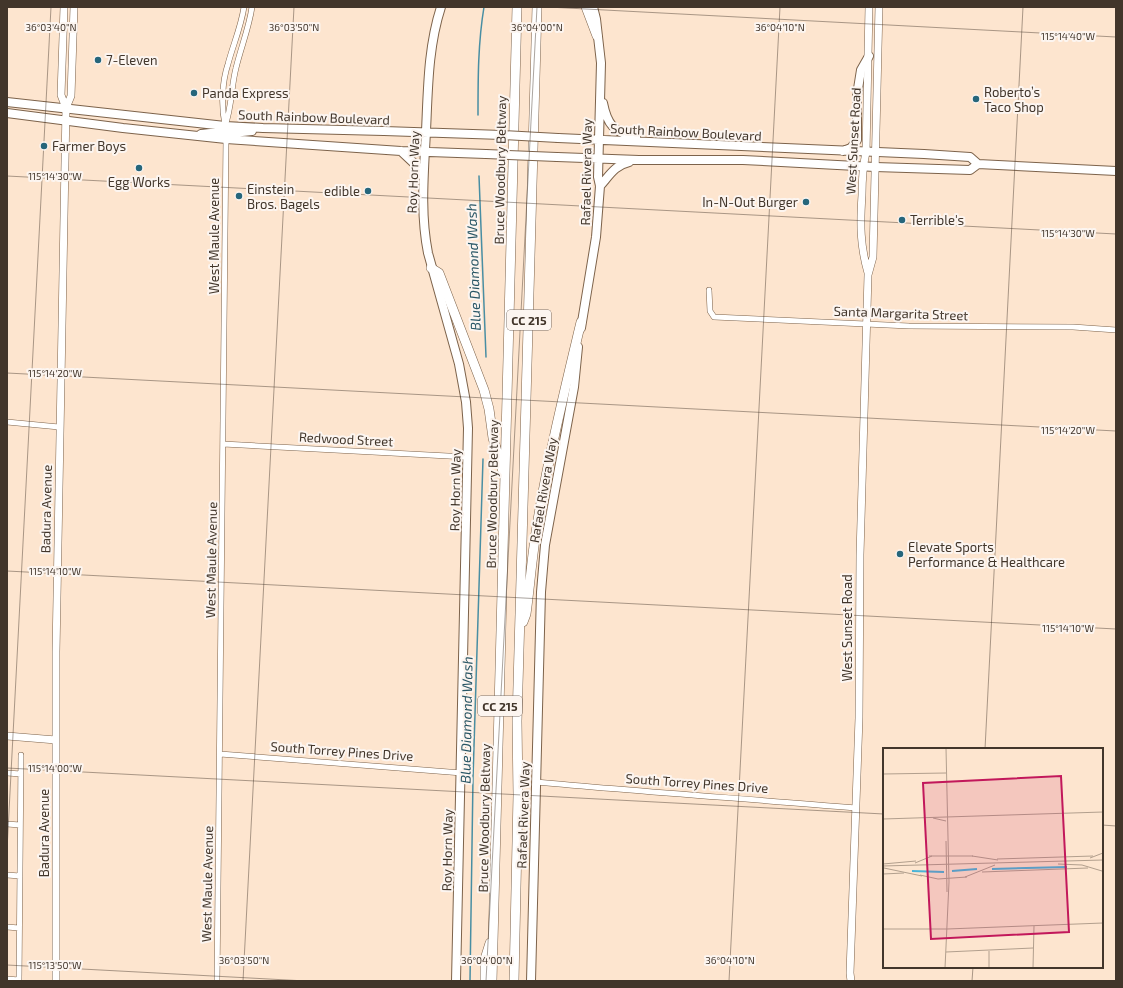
<svg xmlns="http://www.w3.org/2000/svg" width="1123" height="988" font-family="'Exo 2',sans-serif">
<rect width="100%" height="100%" fill="#fde5cf"/>
<g fill="none" stroke-linecap="round" stroke-linejoin="round">
<path stroke="#488ea3" stroke-width="1.5" d="M478,115C478,78 478,43 484,7
M479,176L486,357
M470,981L473,778L483,459"/>
<g stroke="#7d634b" stroke-width="6">
<path id="street" d="M225,125C221,106 222,82 228,64C233,45 241,27 244,7
M225,126C232,107 231,87 236,68C241,47 249,28 252,7
M709,290L710,311L714,317L909,326L1073,327L1116,330
M7,422L59,427
M223,444L467,457
M220,754L462,773
M7,773L21,774
M536,782C643,792 750,799 856,808
M7,824L20,825
M7,875L20,876
M7,927L19,928
M7,979L19,980
M19,981L21,755
M217,981L226,139"/>
</g>
<g stroke="#7d634b" stroke-width="8">
<path id="secondary" d="M64,7L61,95L66,108
M868,273C860,245 860,224 862,195C862,180 863,166 866,152L869,7
M7,736L56,740
M56,981V652L66,108L71,96L74,7
M851,981L850,973L859,718L860,555L868,275L873,257L879,7"/>
</g>
<g stroke="#7d634b" stroke-width="10">
<path id="primary" d="M441,7C428,47 428,89 426,131C424,172 420,213 428,253L459,364L466,402L468,428L456,981
M7,102L225,126L263,128L384,131L502,135
M603,103C607,124 614,133 636,137
M7,113L123,128L226,139L401,151L486,154
M201,134C208,133 220,133 225,130V126
M558,138L924,154L970,157L978,164
M226,139L229,134L232,133L252,131
M401,151L418,167L423,177
M843,151L851,148L857,140V95L861,70L869,56
M557,157L639,160H743L875,167L970,170L978,164L1116,171
M600,186C609,176 615,165 629,162
M581,328L596,237L600,186L598,177L601,63L596,19L593,7
M531,981L541,592L545,545L574,387L578,347"/>
</g>
<g stroke="#7d634b" stroke-width="10">
<path id="highway" d="M586,7L597,36
M431,268L439,273L484,390L489,409L493,438L503,472
M523,622L526,614C530,585 532,555 537,526C548,458 565,389 581,322
M485,981V959L490,943
M492,981L517,7
M514,981L518,795L517,721L537,7"/>
</g>
<use href="#street" stroke="#fff" stroke-width="5"/>
<use href="#secondary" stroke="#fff" stroke-width="7"/>
<use href="#primary" stroke="#fff" stroke-width="8"/>
<use href="#highway" stroke="#fff" stroke-width="9"/>
<g stroke="#7d634b" stroke-width="10" stroke-linecap="butt">
<path id="primary-bridge" d="M502,135L558,138
M486,154L557,157"/>
</g>
<use href="#primary-bridge" stroke="#fff" stroke-width="8"/>
</g>
<path fill="none" stroke="#42362b" stroke-width="1" stroke-opacity="0.45" d="M548,7L1116,37M7,176L1116,234M7,373L1116,431M7,571L1116,629M985,749L1023,7M7,768L884,814M1102,825L1116,826M7,850L51,7M7,965L306,981M243,981L294,7M486,981L537,7M729,981L780,7M972,981L973,967"/>
<g fill="#26667b" stroke="#fcf5f0" stroke-width="1.5">
<circle cx="98" cy="60" r="4"/>
<circle cx="194" cy="93" r="4"/>
<circle cx="976" cy="99" r="4"/>
<circle cx="44" cy="146" r="4"/>
<circle cx="139" cy="168" r="4"/>
<circle cx="368" cy="191" r="4"/>
<circle cx="239" cy="196" r="4"/>
<circle cx="806" cy="202" r="4"/>
<circle cx="902" cy="220" r="4"/>
<circle cx="900" cy="554" r="4"/>
</g>
<g text-anchor="middle" dominant-baseline="central" stroke-width="4" stroke-linejoin="round" paint-order="stroke">
<g fill="#fcf5f0" stroke="#7a6f66" stroke-width="1">
<rect x="507" y="310" width="44" height="20" rx="3"/>
<rect x="478" y="696" width="44" height="20" rx="3"/>
</g>
<g font-size="12" font-weight="bold" fill="#42362b">
<text x="529" y="320">CC 215</text>
<text x="500" y="706">CC 215</text>
</g>
<g font-size="13" fill="#42362b" stroke="#fcf5f0" text-anchor="start">
<text x="106" y="60">7-Eleven</text>
<text x="984" y="92">Roberto’s<tspan x="984" dy="15">Taco Shop</tspan></text>
<text x="202" y="93">Panda Express</text>
<text x="52" y="146">Farmer Boys</text>
<text x="139" y="182" text-anchor="middle">Egg Works</text>
<text x="247" y="189">Einstein<tspan x="247" dy="15">Bros. Bagels</tspan></text>
<text x="360" y="191" text-anchor="end">edible</text>
<text x="798" y="202" text-anchor="end">In-N-Out Burger</text>
<text x="910" y="220">Terrible's</text>
<text x="908" y="547">Elevate Sports<tspan x="908" dy="15">Performance &amp; Healthcare</tspan></text>
</g>
<g font-size="13" fill="#42362b" stroke="#fcf5f0">
<text transform="translate(314 117) rotate(2)">South Rainbow Boulevard</text>
<text transform="translate(686 132) rotate(3)">South Rainbow Boulevard</text>
<text transform="translate(853 141) rotate(-87)">West Sunset Road</text>
<text transform="translate(500 170) rotate(-89)">Bruce Woodbury Beltway</text>
<text transform="translate(413 172) rotate(-88)">Roy Horn Way</text>
<text transform="translate(586 172) rotate(-89)">Rafael Rivera Way</text>
<text transform="translate(214 236) rotate(-90)">West Maule Avenue</text>
<text transform="translate(901 313) rotate(2)">Santa Margarita Street</text>
<text transform="translate(346 439) rotate(3)">Redwood Street</text>
<text transform="translate(455 490) rotate(-89)">Roy Horn Way</text>
<text transform="translate(543 490) rotate(-80)">Rafael Rivera Way</text>
<text transform="translate(492 494) rotate(-89)">Bruce Woodbury Beltway</text>
<text transform="translate(46 509) rotate(-89)">Badura Avenue</text>
<text transform="translate(211 560) rotate(-89)">West Maule Avenue</text>
<text transform="translate(847 628) rotate(-90)">West Sunset Road</text>
<text transform="translate(342 751) rotate(4)">South Torrey Pines Drive</text>
<text transform="translate(697 783) rotate(4)">South Torrey Pines Drive</text>
<text transform="translate(523 815) rotate(-88)">Rafael Rivera Way</text>
<text transform="translate(484 818) rotate(-89)">Bruce Woodbury Beltway</text>
<text transform="translate(44 833) rotate(-90)">Badura Avenue</text>
<text transform="translate(447 850) rotate(-89)">Roy Horn Way</text>
<text transform="translate(207 884) rotate(-89)">West Maule Avenue</text>
</g>
<g font-size="14" font-style="italic" fill="#295665" stroke="#fcf5f0">
<text transform="translate(473 267) rotate(-92)">Blue Diamond Wash</text>
<text transform="translate(466 720) rotate(-89)">Blue Diamond Wash</text>
</g>
</g>
<g transform="translate(883 748)">
<rect width="220" height="220" fill="#fde5cf"/>
<path fill="none" stroke="#4bb4d7" stroke-width="2" d="M109,121L184,119M29,123L61,124M69,123L94,121"/>
<path fill="none" stroke="#b29f8d" stroke-width="1" d="M0,26L63,25M50,70L63,73M0,71L220,64M63,93L64,144M46,108H90M89,108L115,112M207,110L220,105M114,111L210,108M32,115L49,108M0,116L33,113M175,116L199,117L219,123M0,118L220,112M1,120L39,128M99,124L205,120M0,126L21,125M37,127L55,131L84,129M82,129L112,117M0,181H64L220,175M63,204L150,200M62,220L66,134L63,0M106,220V203M150,220L151,178"/>
<path fill="#c2185b" fill-opacity="0.15" stroke="#c2185b" stroke-width="2" d="M178,28L186,184L48,191L40,35Z"/>
<rect width="220" height="220" fill="none" stroke="#42362b" stroke-width="2"/>
</g>
<g font-size="10" text-anchor="middle" fill="#42362b" stroke="#fcf5f0" stroke-width="4" stroke-linejoin="round" paint-order="stroke">
<text x="294" y="31">36°03'50"N</text>
<text x="537" y="31">36°04'00"N</text>
<text x="780" y="31">36°04'10"N</text>
<text x="51" y="31">36°03'40"N</text>
<text x="1068" y="40">115°14'40"W</text>
<text x="55" y="180">115°14'30"W</text>
<text x="1068" y="237">115°14'30"W</text>
<text x="55" y="377">115°14'20"W</text>
<text x="1068" y="434">115°14'20"W</text>
<text x="55" y="575">115°14'10"W</text>
<text x="1068" y="632">115°14'10"W</text>
<text x="55" y="772">115°14'00"W</text>
<text x="244" y="964">36°03'50"N</text>
<text x="487" y="964">36°04'00"N</text>
<text x="730" y="964">36°04'10"N</text>
<text x="55" y="969">115°13'50"W</text>
</g>
<rect width="1123" height="988" fill="none" stroke="#42362b" stroke-width="16"/>
</svg>
